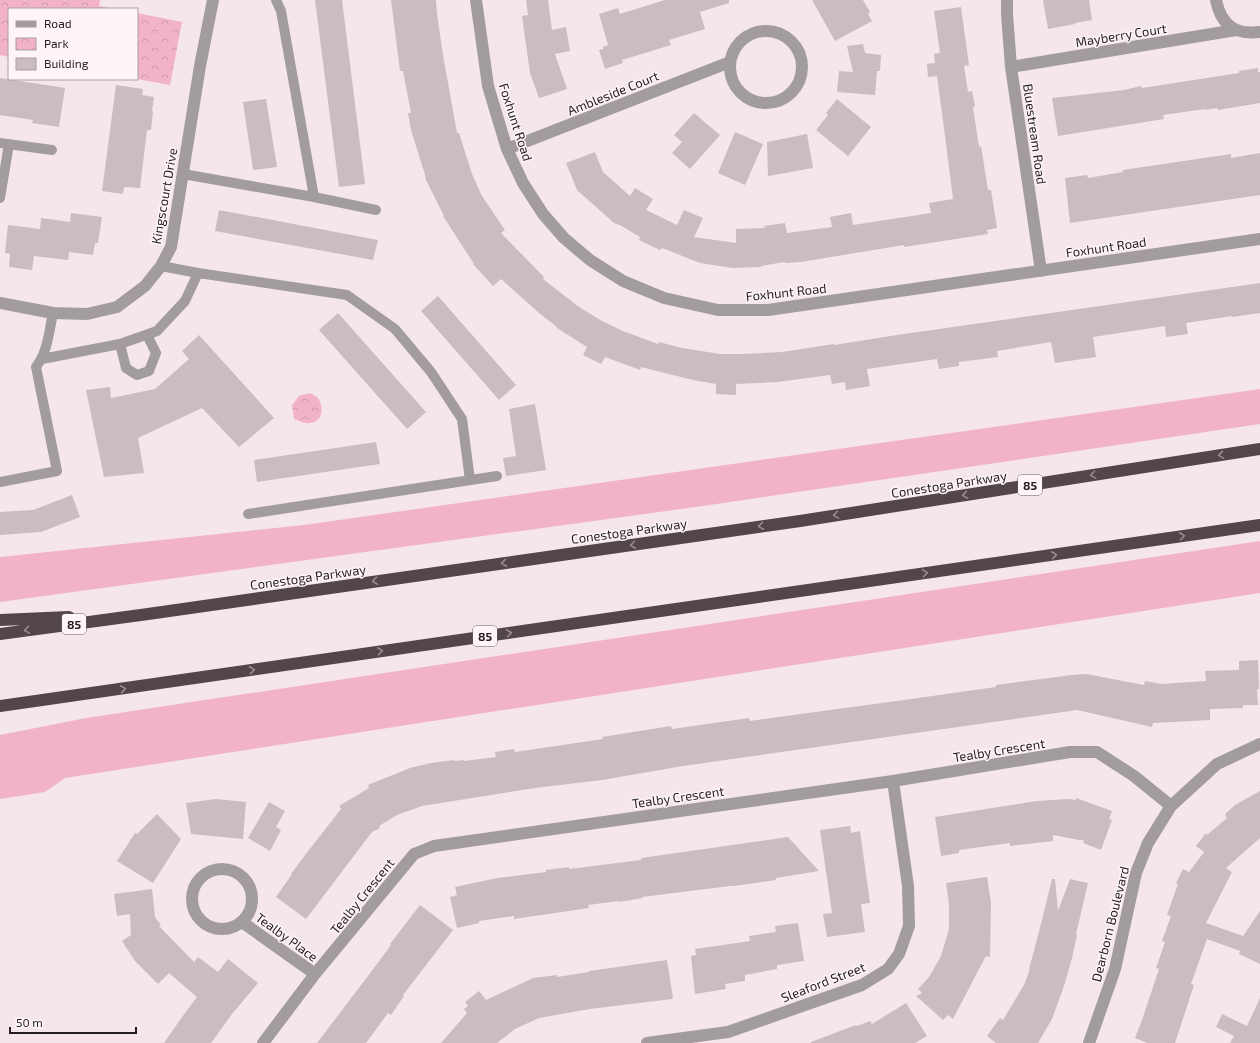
<svg xmlns="http://www.w3.org/2000/svg" width="1260" height="1043" font-family="'Exo 2',sans-serif">
<defs>
<pattern id="park-crowns" width="20" height="18" patternUnits="userSpaceOnUse"><rect width="20" height="18" fill="#f2b3ca"/><path d="M2 6a3 3 0 1 1 6 0M12 15a3 3 0 1 1 6 0" fill="none" stroke="#cf9aad"/></pattern>
</defs>
<rect width="100%" height="100%" fill="#f5e6eb"/>
<path fill="#f2b3ca" d="M1260,389V424L703,506L0,602V557L304,525Z
M1260,541V593L65,778L45,792L0,799V735L86,718Z"/>
<path fill="url(#park-crowns)" d="M0,0H100L99,6L116,9H9V57L0,55Z
M137,13L182,22L170,85L137,79Z
M310,393C312,394 316,396 318,398C325,409 322,425 306,423C302,423 298,420 294,419L292,405L299,396Z"/>
<path fill="#cbbcc1" d="M315,0H342L365,184L339,187Z
M391,0H436L437,14L443,55L457,133H459L472,174L482,196L505,230L501,233L544,277L543,279L579,307L602,321L623,331L658,344L659,342L682,348L720,354H742L782,352L834,344V345L897,335L1260,283V313L1232,317V316L1186,323L1188,334L1166,337L1165,326L1093,337L1096,357L1055,363L1051,342L997,351L998,357L959,362V366L939,369L937,359L867,369L870,386L846,390L845,382L832,384L830,375L778,382L736,384V395L716,394V384L693,380L641,367L640,370L605,357L601,364L583,355L587,347L557,328V327L539,313L501,279L493,286L473,264H474L443,216H444L425,178H426L411,130L408,113H411L403,71H400Z
M526,0H548L552,30L566,27L570,51L555,54L567,89L543,97L539,98L530,73L522,16L528,15Z
M665,0H729V3L700,12L705,29L669,40L671,45L622,60L623,63L605,69L599,50L603,49V47L608,45L599,14L618,8L620,14Z
M812,0H863L870,12L868,14L872,21L835,41Z
M1043,0H1089L1092,20L1075,23V24L1048,29Z
M961,7L969,65L964,66L968,92L972,91L975,106L973,107L979,147L981,146L988,190H991L997,228L987,230L988,234L904,247V245L801,262L785,263V262L761,266V267L732,268L700,263L662,248L660,250L639,240L640,237L620,225H619L614,223L577,190L566,163L595,152L603,172L630,196L635,188L653,199L646,210L677,225L684,210L703,218L694,237L736,243V229L765,228L764,226L785,223L787,233L832,227L830,217L851,213L853,225L931,213L929,203L953,199L945,136L937,76L928,77L927,64L935,63L934,54L940,53L934,11Z
M863,44L865,53L881,55L880,71H877L875,95L837,92L839,71L853,72L847,46Z
M1258,68V72H1260V103L1218,110L1217,108L1205,110V109L1163,115L1164,119L1058,136L1052,98L1124,90L1141,86L1142,88L1239,73V71Z
M0,78L65,88L59,127L32,123L33,120L0,115Z
M116,85L143,89L142,95L154,97L152,111H153L151,130H147L140,188L124,187L123,194L102,191Z
M266,99L277,167L253,170L243,102Z
M837,99L871,127L848,156L816,130L828,115L826,113Z
M694,113L720,135L690,169L672,153L682,142L674,135Z
M735,132L763,144L745,185L718,173Z
M807,134L813,168L768,176L767,142Z
M1260,153V195L1070,223L1065,178L1087,175L1088,178L1123,172V170L1231,154V158Z
M219,210L378,240L373,260L215,231Z
M71,213L102,217L98,243H95L93,255L69,252L68,260L34,256L32,270L9,267L10,254L5,253L8,225L40,229L41,218L70,222Z
M438,296L516,385L499,400L421,311Z
M338,313L426,412L407,429L319,330Z
M199,335L274,418L239,447L202,408L138,438L144,473L104,477L86,390L110,387L111,398L155,389L189,359L182,351Z
M535,404L546,470L506,476L503,458L516,456L509,409Z
M376,442L380,464L257,482L254,460Z
M72,495L80,517L41,532L0,535V512L33,510Z
M1258,660L1259,689H1257L1258,705H1243V708L1210,709V720L1153,723L1152,727L1077,710L683,766L602,780L535,788L422,806L397,815L379,826L380,828L372,832L306,919L276,897L292,874H291L302,859L341,809L339,806L369,788L368,785L410,768L431,763L454,760L455,761L464,760V761L496,757L495,752L514,749L515,752L603,739L602,737L671,726L672,729L749,718L750,721L911,699L996,687V685L1072,675L1086,674L1144,685L1145,681L1162,684L1206,681L1205,671L1239,670V661Z
M1260,791V838L1226,868L1232,872L1206,923L1243,936L1260,911V964L1239,954L1240,951L1207,939L1191,984L1194,985L1175,1043H1147L1135,1038L1142,1020L1159,969L1156,968L1165,942L1162,941L1171,916L1167,915L1178,884L1176,883L1183,869L1189,872L1204,852L1196,846L1206,833L1207,835L1227,818L1225,814L1235,805Z
M1076,798L1112,811L1109,819L1112,820L1101,850L1083,843L1084,840H1079L1053,835V841L1010,846V843L959,850V853L941,856L935,817L1037,801L1068,799L1076,800Z
M216,799L246,802L243,839L191,834L186,803Z
M269,802L285,811L276,827L281,830L270,851L248,838Z
M157,814L181,839L153,883L117,861L135,833L137,834Z
M850,826L851,833L860,831L870,903L861,904L865,932L827,937L823,914L832,913L820,830Z
M788,837L819,871L776,878V880L734,886H730L642,897L643,898L619,902V901L588,905L589,908L514,919V916L479,921V923L457,928L450,897L457,895L455,887L497,878L546,872V870L569,867V869L641,860V858Z
M987,877L991,903L990,957L986,956L978,971L953,1019L948,1015L943,1020L916,996L922,993L918,989L929,977L941,956L949,929V905L946,883Z
M1052,879H1055L1058,911L1070,879L1088,883L1076,934L1077,935L1072,958L1064,986L1052,1019L1038,1043H996L987,1036L1000,1018L1003,1020L1024,985L1030,969H1029L1035,947L1042,920Z
M152,889L155,917L161,925L159,926L194,962L198,957L218,972L228,959L258,983L232,1014L211,1043H164L182,1017L197,997L169,973L158,984L135,961L122,941L131,935L130,914L117,916L114,894Z
M420,905L453,930L403,995L404,996L391,1015L388,1013L366,1043H317L371,972L391,945L390,944Z
M798,923L804,961L777,965V969L745,975V981L725,984L726,989L695,994L691,956L696,955L695,949L750,941L749,936L776,932L775,926Z
M667,960L673,998L672,999L590,1009L539,1018L515,1029L497,1043H441L467,1013L464,1009L468,1006L465,1002L479,991L486,1000L533,978L557,975V977L589,972V971Z
M1260,998V1043H1230L1234,1036L1216,1027L1222,1014L1247,1026Z
M906,1003L927,1036L915,1043H811V1042L856,1025L857,1026L870,1021L872,1024Z"/>
<g fill="none" stroke-linecap="round" stroke-linejoin="round">
<path stroke="#a29c9e" stroke-width="10" d="M276,0L281,11L314,197
M0,143L52,150
M183,174L314,197L376,210
M0,198L9,144
M161,266L198,273L347,295L395,329L431,372L462,419L470,480
M120,344L126,368L137,375L149,371L156,353L147,335
M42,359L120,344L157,331L185,301L198,273
M0,482L57,471L36,367C48,351 49,332 53,313
M248,514L497,476"/>
<path stroke="#a29c9e" stroke-width="12" d="M476,0L488,86L507,149L523,183L543,214L564,238L590,260L623,281L664,298L718,310H768L1260,239
M1007,0V14L1011,67L1041,271
M1216,0C1221,25 1235,35 1260,32
M730 67a36 36 0 1 1 72 0a36 36 0 1 1-72 0Z
M1011,67L1236,30
M507,149L730,62
M0,303L53,313L87,314L117,307L145,286L161,266L171,247L200,66L213,0
M192 899a30 30 0 1 1 60 0a30 30 0 1 1-60 0Z
M242,922L315,974
M263,1043L315,974L414,854L434,846L893,781L1070,752H1097L1134,776L1171,806
M647,1043L728,1032L862,985L888,969L899,954L909,926L908,886L893,781
M1089,1043L1115,969L1136,873L1148,843L1171,806L1217,764L1260,744"/>
<path stroke="#52464a" stroke-width="12" d="M0,620L69,617
M0,634L148,614L800,521L1260,449
M0,706L1260,525"/>
</g>
<defs><path id="oneway-chevron" d="M-2-3.5L2.5 0L-2 3.5" fill="none" stroke-width="1.6" stroke-linecap="round" stroke-linejoin="round"/></defs>
<g stroke="#978c90">
<use href="#oneway-chevron" transform="translate(1221 455) rotate(171)"/>
<use href="#oneway-chevron" transform="translate(1093 475) rotate(171)"/>
<use href="#oneway-chevron" transform="translate(965 495) rotate(171)"/>
<use href="#oneway-chevron" transform="translate(836 515) rotate(171)"/>
<use href="#oneway-chevron" transform="translate(761 526) rotate(172)"/>
<use href="#oneway-chevron" transform="translate(1182 536) rotate(-8)"/>
<use href="#oneway-chevron" transform="translate(633 545) rotate(172)"/>
<use href="#oneway-chevron" transform="translate(1054 555) rotate(-8)"/>
<use href="#oneway-chevron" transform="translate(504 563) rotate(172)"/>
<use href="#oneway-chevron" transform="translate(925 573) rotate(-8)"/>
<use href="#oneway-chevron" transform="translate(375 581) rotate(172)"/>
<use href="#oneway-chevron" transform="translate(27 630) rotate(172)"/>
<use href="#oneway-chevron" transform="translate(509 633) rotate(-8)"/>
<use href="#oneway-chevron" transform="translate(380 651) rotate(-8)"/>
<use href="#oneway-chevron" transform="translate(252 670) rotate(-8)"/>
<use href="#oneway-chevron" transform="translate(123 689) rotate(-8)"/>
</g>
<g text-anchor="middle" dominant-baseline="central" stroke-width="3" stroke-linejoin="round" paint-order="stroke">
<g fill="#fef5f8" stroke="#655e61" stroke-width="1">
<rect x="1018" y="475" width="24" height="20" rx="3"/>
<rect x="62" y="614" width="24" height="20" rx="3"/>
<rect x="473" y="626" width="24" height="20" rx="3"/>
</g>
<g font-size="12" font-weight="bold" fill="#241e20">
<text x="1030" y="485">85</text>
<text x="74" y="624">85</text>
<text x="485" y="636">85</text>
</g>
<g font-size="13" fill="#241e20" stroke="#fef5f8">
<text transform="translate(1121 35) rotate(-9)">Mayberry Court</text>
<text transform="translate(613 93) rotate(-22)">Ambleside Court</text>
<text transform="translate(516 122) rotate(72)">Foxhunt Road</text>
<text transform="translate(1035 134) rotate(82)">Bluestream Road</text>
<text transform="translate(164 196) rotate(-80)">Kingscourt Drive</text>
<text transform="translate(1106 247) rotate(-8)">Foxhunt Road</text>
<text transform="translate(786 292) rotate(-6)">Foxhunt Road</text>
<text transform="translate(949 484) rotate(-9)">Conestoga Parkway</text>
<text transform="translate(629 531) rotate(-8)">Conestoga Parkway</text>
<text transform="translate(308 577) rotate(-8)">Conestoga Parkway</text>
<text transform="translate(999 750) rotate(-9)">Tealby Crescent</text>
<text transform="translate(678 797) rotate(-8)">Tealby Crescent</text>
<text transform="translate(362 896) rotate(-51)">Tealby Crescent</text>
<text transform="translate(1110 924) rotate(-76)">Dearborn Boulevard</text>
<text transform="translate(287 937) rotate(36)">Tealby Place</text>
<text transform="translate(823 982) rotate(-21)">Sleaford Street</text>
</g>
</g>
<rect x="8" y="8" width="130" height="72" fill="#fef5f8" stroke="#a79fa2"/>
<rect x="16" y="21" width="20" height="6" fill="#a29c9e" stroke="#a79fa2"/>
<text x="44" y="28" font-size="12" fill="#241e20">Road</text>
<rect x="16" y="38" width="20" height="12" fill="url(#park-crowns)" stroke="#a79fa2"/>
<text x="44" y="48" font-size="12" fill="#241e20">Park</text>
<rect x="16" y="58" width="20" height="12" fill="#cbbcc1" stroke="#a79fa2"/>
<text x="44" y="68" font-size="12" fill="#241e20">Building</text>
<path d="M10 1027v6h126v-6" fill="none" stroke="#241e20" stroke-width="2"/>
<text x="16" y="1027" font-size="12" fill="#241e20" stroke="#fef5f8" stroke-width="3" paint-order="stroke">50 m</text>
</svg>
